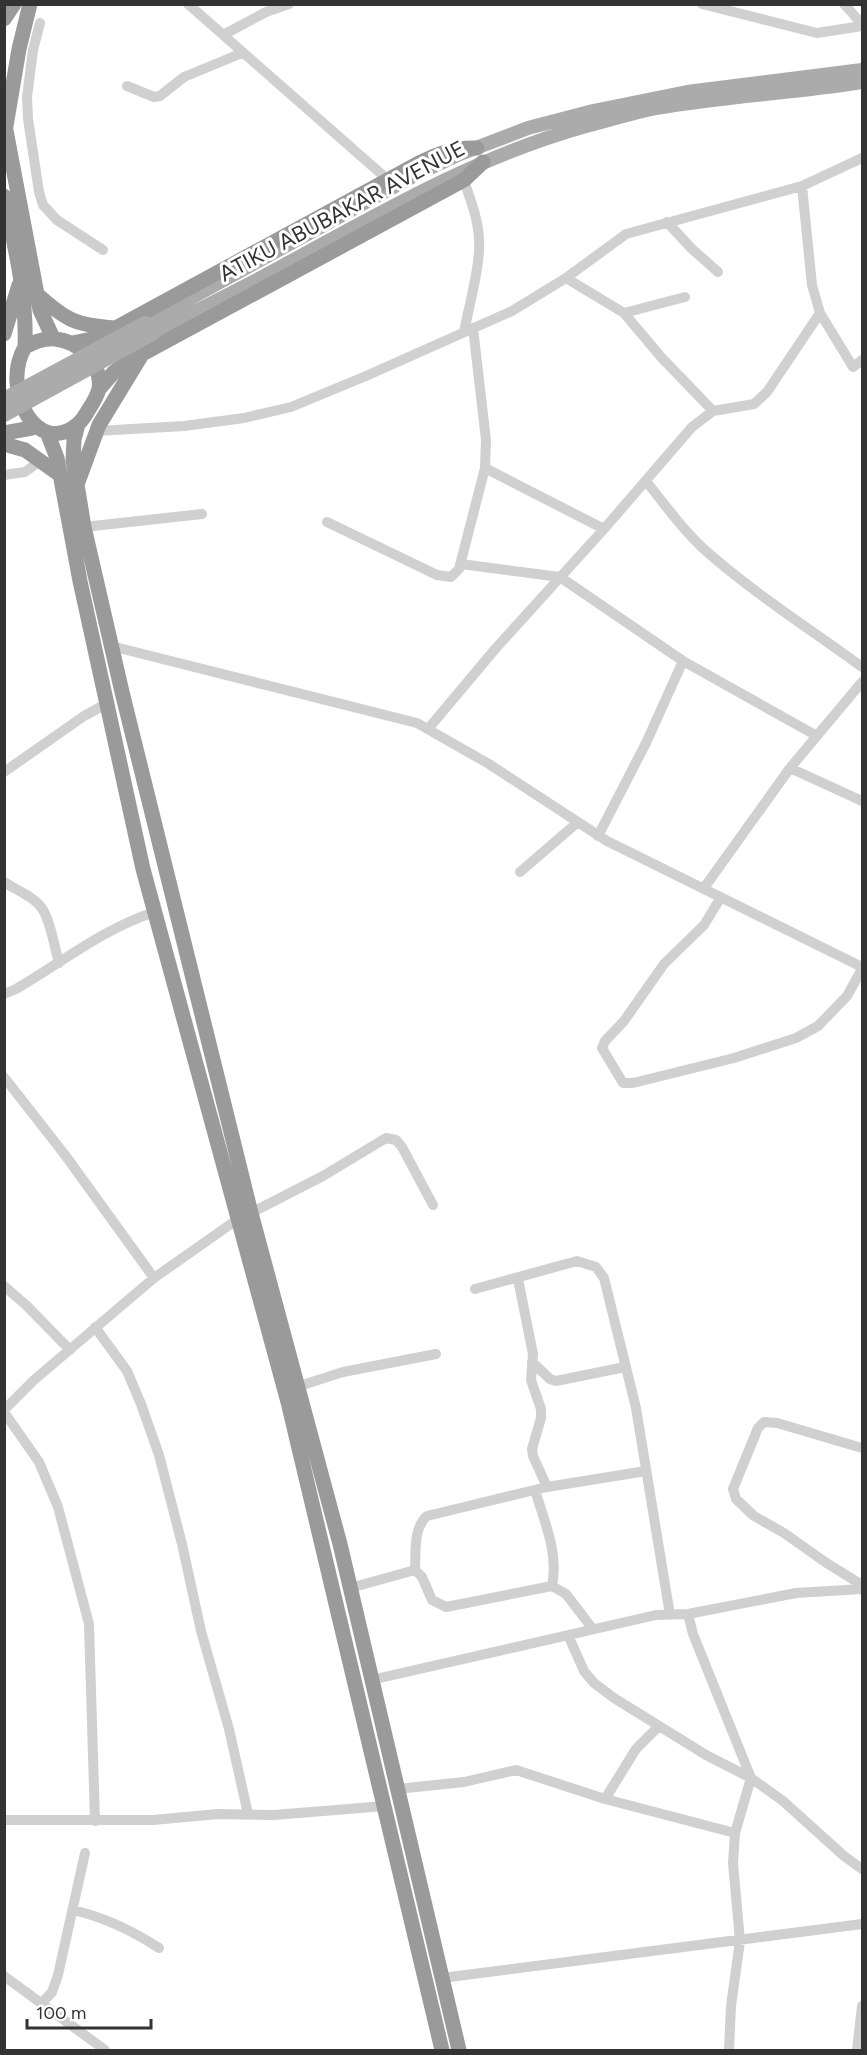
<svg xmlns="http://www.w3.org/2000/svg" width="867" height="2055" font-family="Figtree,sans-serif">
<rect width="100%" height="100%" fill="#fff"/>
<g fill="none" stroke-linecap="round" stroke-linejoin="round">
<path stroke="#d0d0d0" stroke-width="10" d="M188,4L387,179
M702,4L817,33L862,26
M844,4L862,24
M40,23L33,50L27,97L28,119L39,192L43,205L57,220L103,250
M223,35L266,12L289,4
M127,86L154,97L160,96L184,77L242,53
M464,180C470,199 478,218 479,239C481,263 469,306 464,332
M802,186L812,285L820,313L853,367L862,360
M667,222L691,248L718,272
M566,278L624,313L661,357L713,411
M624,313L685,297
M97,431L184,426L244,418L291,407L366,376L512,311L566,278L626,234L802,186L862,158
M485,468L604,529
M4,475L25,472L40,461
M646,481C665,505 683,530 706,551C755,594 810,629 862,667
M327,522L437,575L451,577L459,569L485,468L486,440L473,328
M84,527L202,514
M461,564L560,577L683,661L817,736
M111,646L417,723L489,764L607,841L862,967
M428,729L496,648L604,529L692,427L713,411L754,404L767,392L820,313
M790,768L862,801
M4,772L84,716L106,704
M598,836L646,743L683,661
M520,872L578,822
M4,882C16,890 33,896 41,907C50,918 55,949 59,963
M704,888L790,768L862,682
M721,897L704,925L664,964L624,1021L605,1041L602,1048L623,1083H633L734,1058L796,1038L818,1026L847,996L862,969
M4,994L16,989C61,963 104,928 155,912
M4,1077L65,1155L154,1278
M251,1213L323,1176L386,1138L396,1140L402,1147L433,1205
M518,1279L533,1354L531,1380L541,1409V1418L532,1449L533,1456L547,1487
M4,1286L26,1305L70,1350
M475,1289L577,1261L596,1267L604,1278L636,1408L670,1615
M95,1327L127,1371L141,1404L159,1455L182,1544L201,1631L229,1729L248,1814
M532,1362L550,1379L556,1381L625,1367
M293,1388L343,1372L436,1354
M4,1410L34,1380L154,1278L238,1219
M4,1412L39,1462L58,1507L89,1624L95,1821
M862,1448L777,1423L764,1422L758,1428L733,1489L736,1499L754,1516L784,1533L825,1562L862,1585
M535,1490C544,1521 559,1553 552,1586
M415,1570C416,1553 413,1528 427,1516L547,1487L646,1471
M415,1570L422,1577L432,1600L446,1607L552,1586L566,1594L592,1628
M350,1588L415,1570
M688,1614L693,1634L751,1778L735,1833L733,1863L740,1941L731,2006L729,2050
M568,1635L584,1671L594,1683L614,1698L706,1755L751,1778L783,1801L844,1856L862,1869
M371,1680L656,1615L688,1614L796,1593L862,1589
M397,1789L464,1782L516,1770L605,1799L735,1833
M605,1799L636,1749L659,1726
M4,1820H153L218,1814L274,1815L385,1806
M73,1910C103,1917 133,1931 159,1948
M4,1976L105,2050
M442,1978L862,1924
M41,2004L52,1992L58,1975L85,1853
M857,2050L862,2006"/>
<path stroke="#ababab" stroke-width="14" d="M145,323L415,175L460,154L528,128L593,111L687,92L862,70
M154,333C187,315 221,299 255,281C363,223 467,159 586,126C609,120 633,113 656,108C724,96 794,93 862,82"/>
<path stroke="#9a9a9a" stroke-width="15" d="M4,19L14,4
M4,120L40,310L53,338
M6,126L19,49L30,4
M4,196C15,246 27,296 25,347C0,389 37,459 78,424C83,420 86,414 89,409C93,403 97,396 99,389C103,364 78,341 55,339C44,338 34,342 25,347
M38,295C67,321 76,325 115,328
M4,334L19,285
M72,343L92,339L110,331L417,164C437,154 454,147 477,148
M99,389L114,372L124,364L464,180L483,162
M78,424L74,440L73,460L84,527L122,692L251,1213L340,1544L459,2050
M47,432L57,458L80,581L143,869L288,1402L442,2050
M4,433L32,428
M4,444L25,450L60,475
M78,482L99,425L141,356"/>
<path stroke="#ababab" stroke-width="14" d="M4,399L145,323
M4,415L154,333"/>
</g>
<g text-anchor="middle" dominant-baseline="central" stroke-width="6" stroke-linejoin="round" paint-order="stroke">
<g font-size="22" fill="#333" stroke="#fff">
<text transform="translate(342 211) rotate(-28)">ATIKU ABUBAKAR AVENUE</text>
</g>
</g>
<rect width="867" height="2055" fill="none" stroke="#333333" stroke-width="12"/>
<path d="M27 2019v9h124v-9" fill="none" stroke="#333333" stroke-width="3"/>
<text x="36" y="2019" font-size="18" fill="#333333" stroke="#ffffff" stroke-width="4.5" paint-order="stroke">100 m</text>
</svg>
